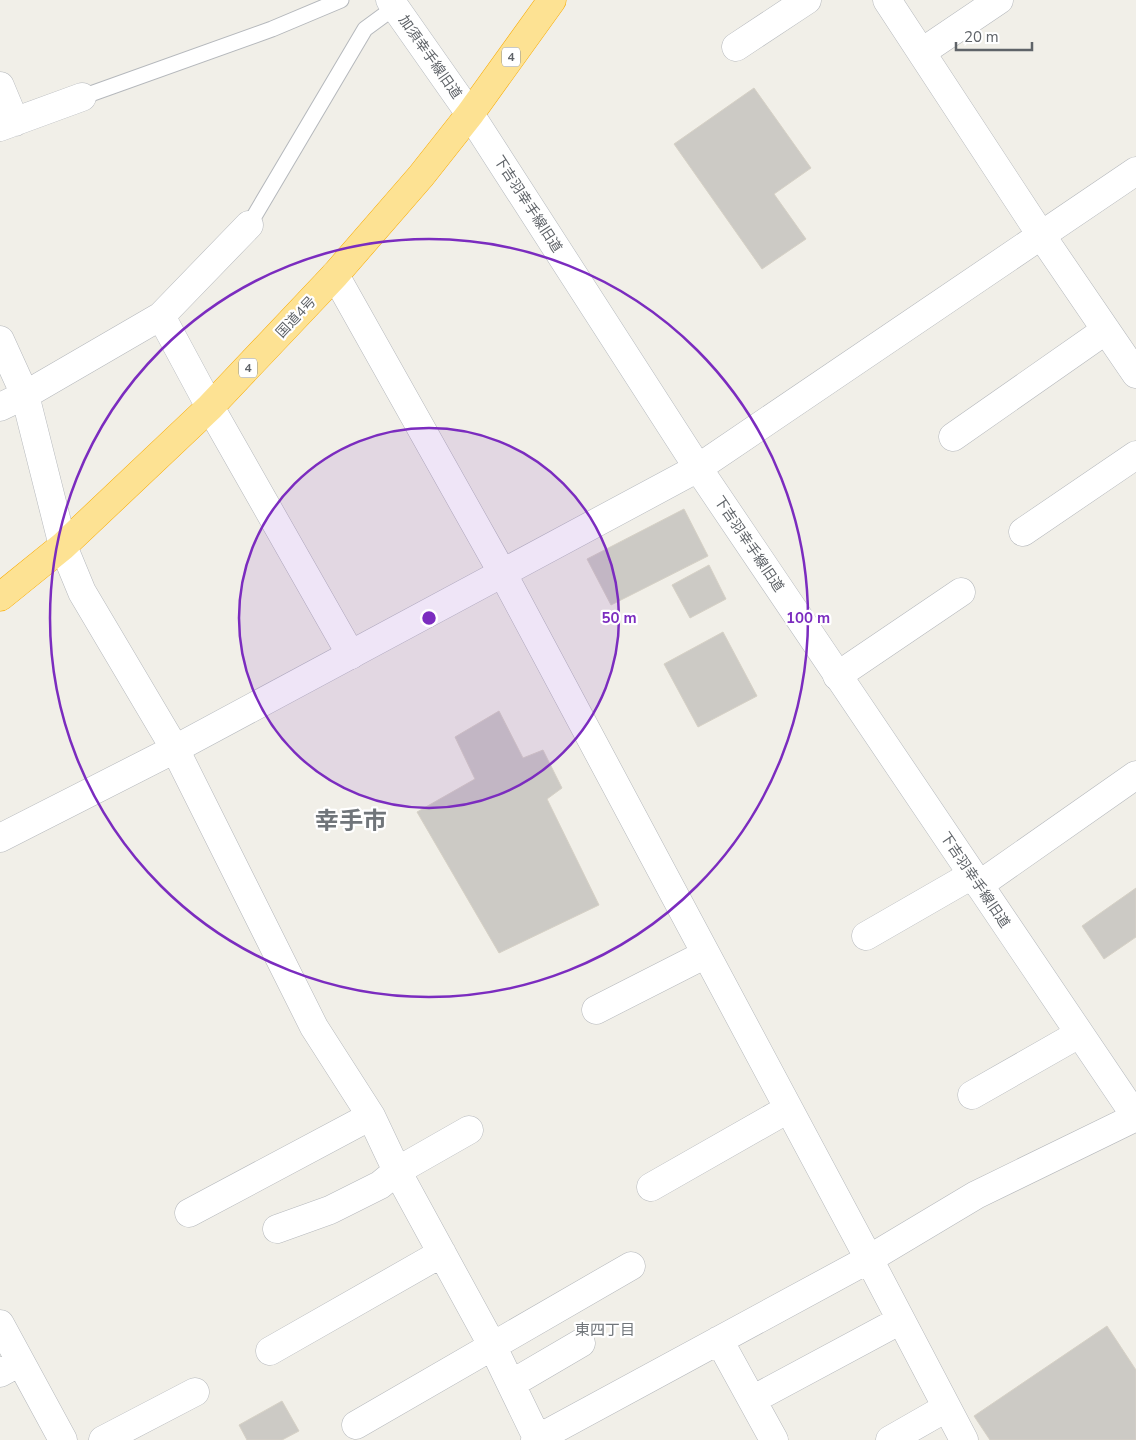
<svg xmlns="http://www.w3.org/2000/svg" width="1136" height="1440" font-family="'Nunito Sans','Noto Sans JP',sans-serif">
<rect width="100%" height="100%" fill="#f1efe8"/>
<path fill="#cccac5" stroke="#d6d1c6" d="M754,88L811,168L774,194L806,239L762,269L674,144Z
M684,509L708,556L611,605L587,559Z
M709,565L726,599L690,618L672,585Z
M723,632L757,696L698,727L664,664Z
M499,711L523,758L543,750L562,788L547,799L599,905L499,953L417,812L475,779L455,737Z
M1136,888V937L1104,959L1082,926Z
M1107,1326L1136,1370V1440H990L974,1416Z
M282,1401L299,1431L282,1440H247L239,1425Z"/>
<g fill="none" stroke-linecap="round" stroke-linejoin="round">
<g stroke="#b5b8bc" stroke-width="17">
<path id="lane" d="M82,97L272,29L341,0
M249,225L365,29L395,7"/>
</g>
<g stroke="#b5b8bc" stroke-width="29">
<path id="street" d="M887,0L1041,235L1136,374
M736,47L807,0
M922,52L999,0
M0,86L15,122
M0,127L82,97
M335,275L503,574L869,1259L964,1440
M161,316L210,407L351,655
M0,340L25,395L63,546L82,592L175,749L314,1027L371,1116L397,1171L492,1345L538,1440
M0,407L25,395L161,316L249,225
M953,437L1106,330
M698,468L1136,171
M1023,532L1136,455
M837,676L961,592
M0,838L175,749
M979,885L1136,775
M866,936L972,875
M596,1010L706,954
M972,1095L1079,1034
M651,1187L788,1109
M189,1213L371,1116
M277,1229L330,1210L380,1185L397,1171L469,1130
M0,1324L63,1440
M719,1340L774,1440
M270,1351L442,1253
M0,1373L20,1362
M511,1384L581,1343
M752,1400L901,1320
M356,1425L631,1266
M103,1440L195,1392
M535,1440L869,1259L976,1195L1136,1117
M890,1440L946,1408"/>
</g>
<g stroke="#b6babf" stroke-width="29">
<path id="secondary" d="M390,0L470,114L698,468L1136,1117
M175,749L698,468"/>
</g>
<g stroke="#f9ab00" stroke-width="29">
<path id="highway" d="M0,597L63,546L210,407L335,275L421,176L470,114L552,0"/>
</g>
<use href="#lane" stroke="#fff" stroke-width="15"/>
<use href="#street" stroke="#fff" stroke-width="28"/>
<use href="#secondary" stroke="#fff" stroke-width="28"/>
<use href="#highway" stroke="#fde293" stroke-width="28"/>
</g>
<circle cx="429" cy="618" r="190" fill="#7b2cbf" fill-opacity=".12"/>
<g fill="none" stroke="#7b2cbf" stroke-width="2.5">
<circle cx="429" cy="618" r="190"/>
<circle cx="429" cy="618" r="379"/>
</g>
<g text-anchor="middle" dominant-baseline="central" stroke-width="4.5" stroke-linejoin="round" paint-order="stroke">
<g fill="#fff" stroke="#8f9295" stroke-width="1">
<rect x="502" y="47.5" width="18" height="19" rx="4"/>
<rect x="239" y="358.5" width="18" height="19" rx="4"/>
</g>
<g font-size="12" font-weight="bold" fill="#5f6368">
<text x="511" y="57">4</text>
<text x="248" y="368">4</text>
</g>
<g font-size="14" fill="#5f6368" stroke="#fff">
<text transform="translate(430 57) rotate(55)">加須幸手線旧道</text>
<text transform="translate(528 204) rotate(57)">下吉羽幸手線旧道</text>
<text transform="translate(296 317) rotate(-47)">国道4号</text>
<text transform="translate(749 544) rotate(56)">下吉羽幸手線旧道</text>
<text transform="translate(975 880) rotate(56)">下吉羽幸手線旧道</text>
</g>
<g font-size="15" fill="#70757a" stroke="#fff">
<text x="605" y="1330">東四丁目</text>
</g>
<g font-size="24" font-weight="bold" fill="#70757a" stroke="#fff">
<text x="351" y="821">幸手市</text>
</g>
</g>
<circle cx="429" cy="618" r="8" fill="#7b2cbf" stroke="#fff" stroke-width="2.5"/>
<g font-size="15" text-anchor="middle" font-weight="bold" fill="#7b2cbf" stroke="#fff" stroke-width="4.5" stroke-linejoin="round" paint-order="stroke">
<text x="619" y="623">50 m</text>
<text x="808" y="623">100 m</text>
</g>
<path d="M956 42v8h76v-8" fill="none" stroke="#5f6368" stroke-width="2.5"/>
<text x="964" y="42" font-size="15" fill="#5f6368" stroke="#ffffff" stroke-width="4" paint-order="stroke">20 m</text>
</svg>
